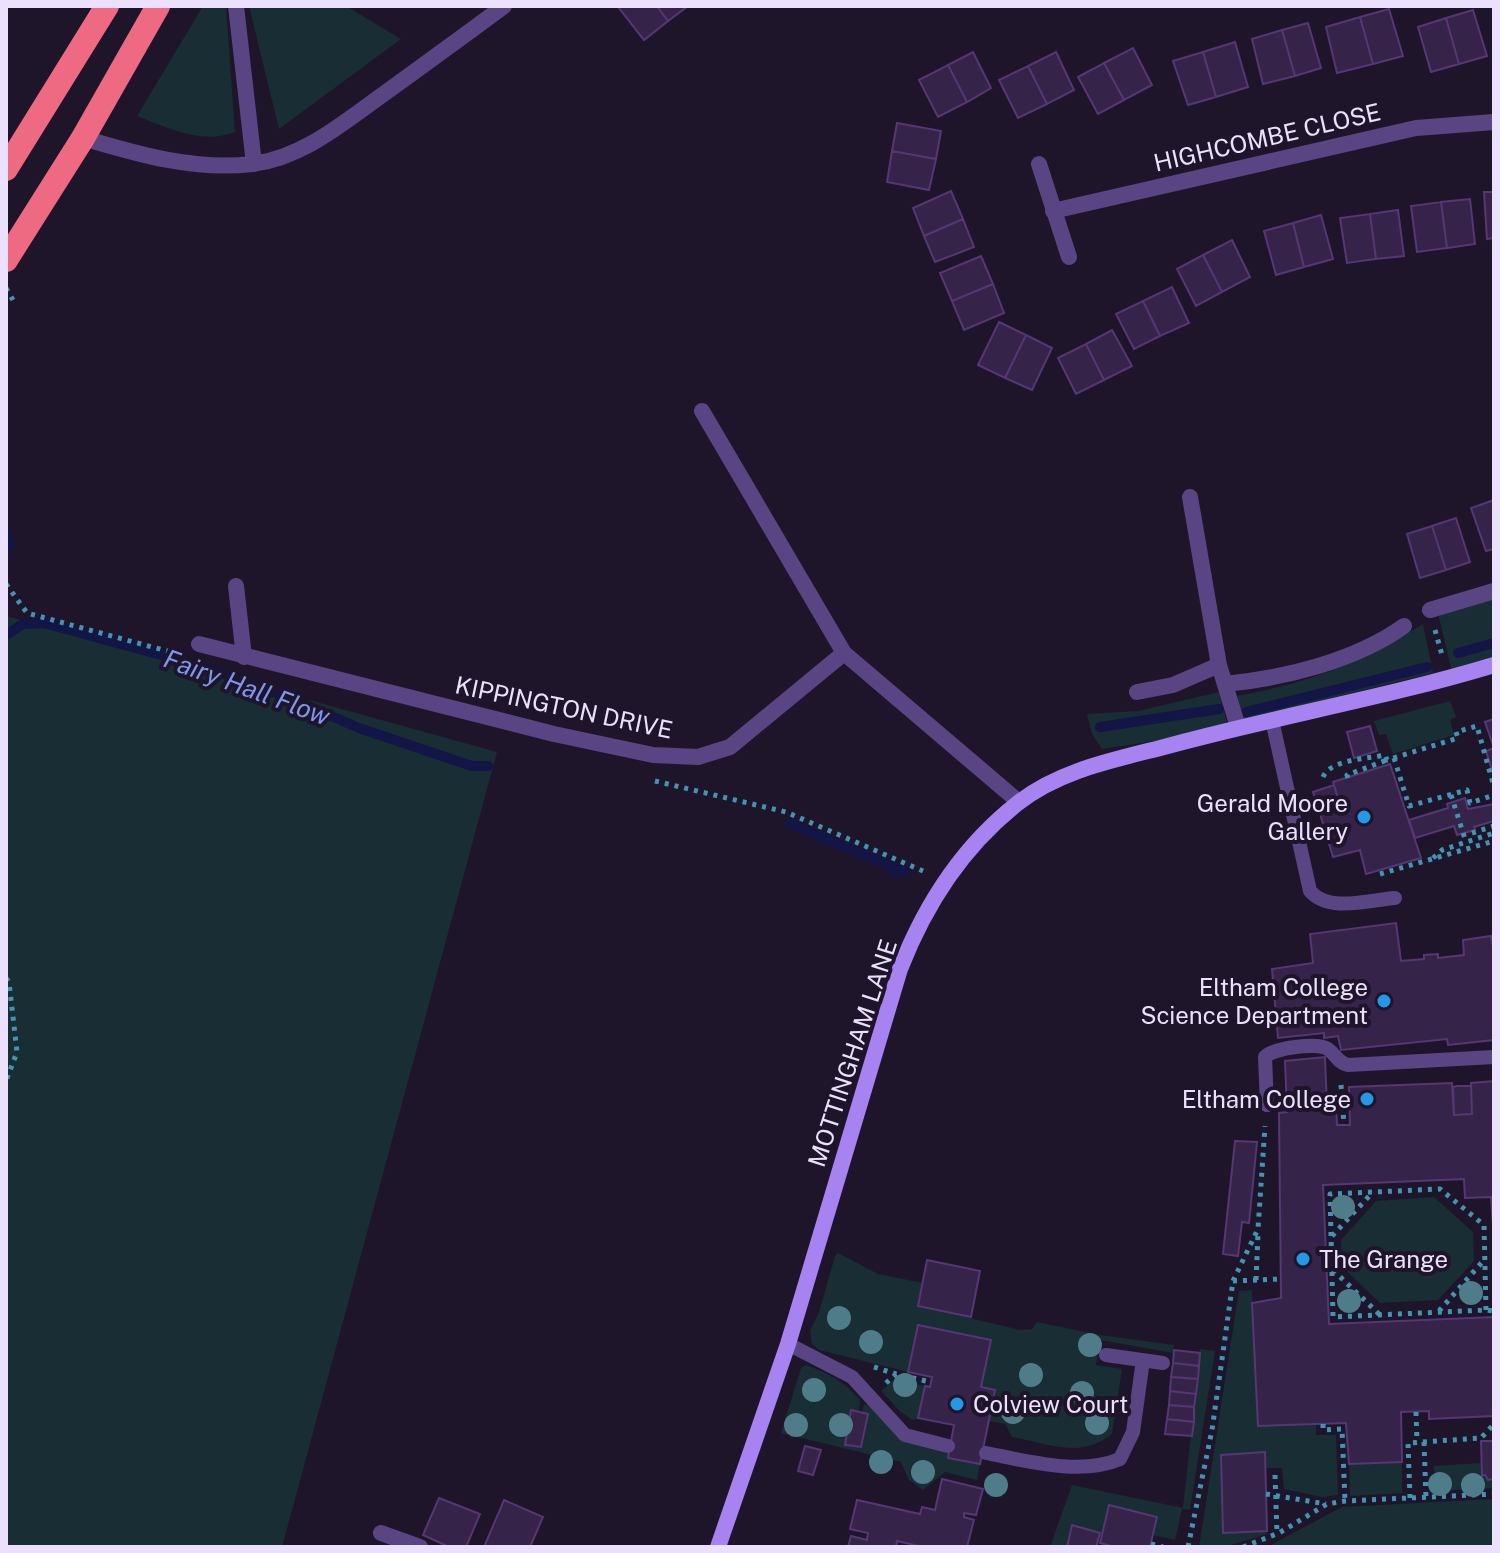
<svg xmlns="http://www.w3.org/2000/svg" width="1500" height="1553" font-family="'Public Sans',sans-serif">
<rect width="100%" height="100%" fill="#1f152b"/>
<path fill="#182d34" d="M203,6H226L235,132C202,145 168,128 137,116Z
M249,6H346L401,39L279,129Z
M1494,599V658L1452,672L1438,613Z
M6,613L10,617L497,752L282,1547H6Z
M1423,624L1433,673L1243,720L1236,696C1310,683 1359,663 1423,624Z
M1219,692L1227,723L1168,739L1102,749L1092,734L1087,714L1138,711Z
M1450,701L1456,717L1450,720L1454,735L1393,754L1386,734L1379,735L1374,721Z
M1434,1197L1473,1232L1474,1261L1438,1300L1380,1303L1342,1267L1341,1240L1376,1201Z
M838,1253L878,1274L923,1283L919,1306L1020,1330L1032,1329L1037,1322L1100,1335L1174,1345L1173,1353L1100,1340L1096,1365L1122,1369L1112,1434C1081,1459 1048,1444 1012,1437L1005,1424L989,1421L995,1390L981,1387L990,1340L918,1325L908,1372L819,1350L812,1344L810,1331L819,1312L835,1256Z
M1252,1290L1258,1426L1316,1424V1435H1336L1338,1495L1322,1497L1284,1489L1282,1468H1266L1265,1452L1221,1455L1267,1534L1225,1547H1199L1239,1291Z
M1200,1349L1215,1351L1190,1510L1182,1509L1175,1540L1153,1535L1157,1516L1110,1505L1102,1533L1072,1525L1067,1547H1050L1072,1485L1183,1508Z
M806,1365C828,1373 845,1382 860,1400L859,1412H862L864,1404L874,1408L902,1441L949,1451L948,1458L980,1464L977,1480L945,1472L923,1490L909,1480L901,1462L781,1433L801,1368Z
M895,1379L925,1386L918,1418L913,1420L901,1412L881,1391Z
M1402,1462V1493L1350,1496L1349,1464Z
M1481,1463L1482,1475L1488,1480L1494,1479V1488L1435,1491L1434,1466Z
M1494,1499V1547H1267L1342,1507Z"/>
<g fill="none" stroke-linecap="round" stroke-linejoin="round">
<path stroke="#121546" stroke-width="10" d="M6,532L10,545L6,548
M6,635L23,624L44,623L205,667L290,698L359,728L472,766H488
M1458,653L1494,643
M1246,712L1427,667
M1100,727L1219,709
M790,824L905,872H893"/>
</g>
<path fill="#362349" stroke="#553773" stroke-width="2" d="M621,6H657L668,21L644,40L619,8Z
M657,6H688L668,21Z
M1389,9L1403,56L1373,64L1360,17Z
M1473,10L1487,56L1459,64L1446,18Z
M1360,17L1373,64L1337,73L1326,27Z
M1446,18L1459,64L1431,72L1418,27Z
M1308,23L1321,68L1295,76L1282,30Z
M1282,30L1295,76L1263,84L1252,39Z
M1235,42L1248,87L1216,97L1203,52Z
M1133,48L1152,85L1124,100L1104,63Z
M973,52L991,88L967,102L948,65Z
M1056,52L1074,90L1047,104L1028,66Z
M1203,52L1216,97L1188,105L1173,61Z
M1104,63L1124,100L1098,114L1078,77Z
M948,65L967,102L938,117L919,80Z
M1028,66L1047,104L1018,118L999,80Z
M897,123L941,131L936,159L892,151Z
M892,151L936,159L929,190L887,182Z
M951,191L963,219L924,236L913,208Z
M1484,192H1494V238L1487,239Z
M1470,199L1475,244L1447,248L1441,202Z
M1441,202L1447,248L1417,252L1411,206Z
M1398,210L1404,256L1376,259L1370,214Z
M1370,214L1376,259L1347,263L1340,218Z
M1321,215L1333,259L1304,267L1293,223Z
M963,219L974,247L935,262L924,236Z
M1293,223L1304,267L1276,275L1264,231Z
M1232,240L1250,277L1222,292L1203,255Z
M1203,255L1222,292L1196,306L1177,269Z
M981,256L993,284L952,301L940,273Z
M993,284L1004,313L964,330L952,301Z
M1172,287L1189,323L1160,336L1143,301Z
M1143,301L1160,336L1134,349L1116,314Z
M999,322L1026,335L1005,378L978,365Z
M1112,330L1132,366L1104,380L1086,344Z
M1026,335L1052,348L1032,390L1005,378Z
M1086,344L1104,380L1076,394L1058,358Z
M1494,500V549L1486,551L1471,508Z
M1456,518L1470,562L1446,570L1432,526Z
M1432,526L1446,570L1420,578L1407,534Z
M1494,719V748L1485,722Z
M1370,726L1377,751L1354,758L1347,732Z
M1494,748V777L1486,751Z
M1390,764L1421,858L1366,874L1360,850L1333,857L1320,814L1341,808L1333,782Z
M1334,785L1341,808L1320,814L1313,792Z
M1465,798L1468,809L1494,804V821L1474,827L1475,830L1457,835L1454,826L1415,838L1409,820L1448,808L1447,804Z
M1396,923L1401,961L1424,959V955L1438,954V958L1464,955L1463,940L1491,936L1494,952V1040L1448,1045L1447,1039L1341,1050L1338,1036L1324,1038V1033L1278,1038L1272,969L1313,963L1310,934Z
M1325,1057L1327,1108L1336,1107L1337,1125H1350L1349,1087L1452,1083L1454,1115L1472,1114L1471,1083L1494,1081V1240L1491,1197L1465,1198L1464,1179L1323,1185L1329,1324L1494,1317V1416L1429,1419V1411L1401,1412L1402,1462L1349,1464L1346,1423L1258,1426L1252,1303L1281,1298L1279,1113L1287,1112L1285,1061Z
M1457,1086H1471L1472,1114L1454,1115L1453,1087Z
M1235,1141L1257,1142L1249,1223L1242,1222L1238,1256L1223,1254Z
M927,1260L980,1271L971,1317L918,1306Z
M918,1325L991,1340L981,1387L995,1390L980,1464L948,1458L954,1425L918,1418L925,1386L930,1387L932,1377L908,1372Z
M1174,1350L1200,1353L1199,1366L1173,1363Z
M1173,1363L1199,1366L1198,1379L1171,1377Z
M1171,1377L1198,1379L1196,1394L1170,1391Z
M1170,1391L1196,1394L1194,1407L1169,1405Z
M1169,1405L1194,1407V1422L1167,1419Z
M851,1410L868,1414L861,1447L845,1445Z
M1167,1419L1194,1422L1192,1436L1165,1434Z
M1481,1441H1494V1479L1488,1480L1485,1475L1482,1476Z
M805,1446L821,1450L813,1475L798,1471Z
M1265,1452L1267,1531L1223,1533L1221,1455Z
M942,1479L983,1489L976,1515L964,1513V1517L974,1520L967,1547H923L897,1541L896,1547H848L851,1536L867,1540L868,1533L850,1529L857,1500L920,1514L922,1507L935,1510Z
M439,1498L480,1514L466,1547H449L423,1535Z
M504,1500L543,1517L530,1547H484Z
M1109,1505L1157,1517L1150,1547H1115L1100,1543Z
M1072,1525L1100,1533L1096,1547H1067Z"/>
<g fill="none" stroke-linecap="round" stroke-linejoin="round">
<path stroke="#4096b2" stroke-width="5" stroke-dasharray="4 6" stroke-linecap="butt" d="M6,288L13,300
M6,584L27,613L178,654
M1435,630L1442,655
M1394,758L1409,806L1467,790L1470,803L1494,795
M1323,777C1331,759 1367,759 1385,755L1387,760L1458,738L1456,732L1477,726L1494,787
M1348,778L1347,775L1387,760
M655,781L786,812L923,871
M1451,795L1466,842
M1472,833L1494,826
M1433,858L1442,850L1494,833
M1380,874L1494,841
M6,978L9,982L17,1052L6,1081
M1341,1085L1344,1125
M1332,1236L1373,1192
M1333,1270L1380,1315
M1256,1280L1258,1234
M1233,1281L1281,1279
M1486,1310L1484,1225L1440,1189L1330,1194L1333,1317L1486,1310L1494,1311
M1439,1311L1484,1260
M874,1367L896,1374
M886,1383L896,1374L926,1381
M1416,1412L1417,1442
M1323,1424V1430L1342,1429L1345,1501
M1424,1442L1426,1498
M1275,1475L1277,1534
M1266,1494L1326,1504
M1410,1498L1408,1443L1481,1438L1494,1424
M1151,1544L1163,1547
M1188,1547L1212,1430L1233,1281L1258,1229L1265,1126
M1243,1547L1279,1533L1327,1504L1345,1501L1494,1494"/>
<path stroke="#5a4584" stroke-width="14" d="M1272,720L1310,891C1329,913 1369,900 1395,898
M1267,1105L1265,1057C1273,1048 1317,1042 1328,1049C1336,1055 1337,1062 1348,1065L1494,1057
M788,1344L852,1377L905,1435L948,1446
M1106,1355L1163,1363
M986,1453C1027,1461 1080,1476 1120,1459L1133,1432L1143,1360"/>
<path stroke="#5a4584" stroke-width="16" d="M236,6L254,164
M83,138C137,154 194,171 252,164C303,158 344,122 385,93C425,64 465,35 504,6
M1039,164L1069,257
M1053,211L1416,128L1494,122
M702,411L844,653L1019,802
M1190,497L1219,665L1238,727
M236,586L244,657
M1430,610L1494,591
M199,644L554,734L653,755L698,757L730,747L844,653
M1225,684C1285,678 1355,661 1404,626
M1137,692L1173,685L1219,665
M381,1533L420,1547"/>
<path stroke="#a783f1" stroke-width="16" d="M718,1547L788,1344L900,969C925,905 963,846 1018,803C1060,770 1114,760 1164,747C1273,717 1385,698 1494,665"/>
<path stroke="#ee6a82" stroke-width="24" d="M6,169L107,6
M6,260L83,138L158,6"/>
</g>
<g fill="#4e7c88">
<circle cx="1343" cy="1207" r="12"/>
<circle cx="1471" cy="1293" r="12"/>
<circle cx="1349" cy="1301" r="12"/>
<circle cx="839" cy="1318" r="12"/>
<circle cx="871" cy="1342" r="12"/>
<circle cx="1090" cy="1345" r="12"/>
<circle cx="1031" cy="1375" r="12"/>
<circle cx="905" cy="1385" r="12"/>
<circle cx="814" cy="1390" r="12"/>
<circle cx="1082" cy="1393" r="12"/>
<circle cx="1013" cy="1412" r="12"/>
<circle cx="1097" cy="1423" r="12"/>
<circle cx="796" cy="1425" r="12"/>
<circle cx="841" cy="1425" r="12"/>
<circle cx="881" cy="1462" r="12"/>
<circle cx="923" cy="1472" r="12"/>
<circle cx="1440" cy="1484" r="12"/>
<circle cx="996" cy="1485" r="12"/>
<circle cx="1473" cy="1485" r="12"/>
</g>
<g fill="#2398e6" stroke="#1f152b" stroke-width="3">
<circle cx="1364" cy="817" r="8"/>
<circle cx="1384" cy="1001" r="8"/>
<circle cx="1367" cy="1099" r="8"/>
<circle cx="1303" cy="1259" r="8"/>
<circle cx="957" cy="1404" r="8"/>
</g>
<g text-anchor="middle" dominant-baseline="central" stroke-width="8" stroke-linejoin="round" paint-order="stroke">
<g font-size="24" fill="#ece1fc" stroke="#1f152b">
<text transform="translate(1267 137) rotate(-13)">HIGHCOMBE CLOSE</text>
<text transform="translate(564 707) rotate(12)">KIPPINGTON DRIVE</text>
<text transform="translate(852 1053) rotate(-72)">MOTTINGHAM LANE</text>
</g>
<g font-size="24" fill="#ece1fc" stroke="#1f152b" text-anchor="end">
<text x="1348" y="803">Gerald Moore<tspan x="1348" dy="28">Gallery</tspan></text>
<text x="1368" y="987">Eltham College<tspan x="1368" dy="28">Science Department</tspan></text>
<text x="1351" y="1099">Eltham College</text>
<text x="1319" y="1259" text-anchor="start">The Grange</text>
<text x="973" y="1404" text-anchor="start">Colview Court</text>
</g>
<g font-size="26" font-style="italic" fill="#7b97f0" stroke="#1f152b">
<text transform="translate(247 687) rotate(20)">Fairy Hall Flow</text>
</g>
</g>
<rect width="1500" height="1553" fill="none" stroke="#ece1fc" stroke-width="16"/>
</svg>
